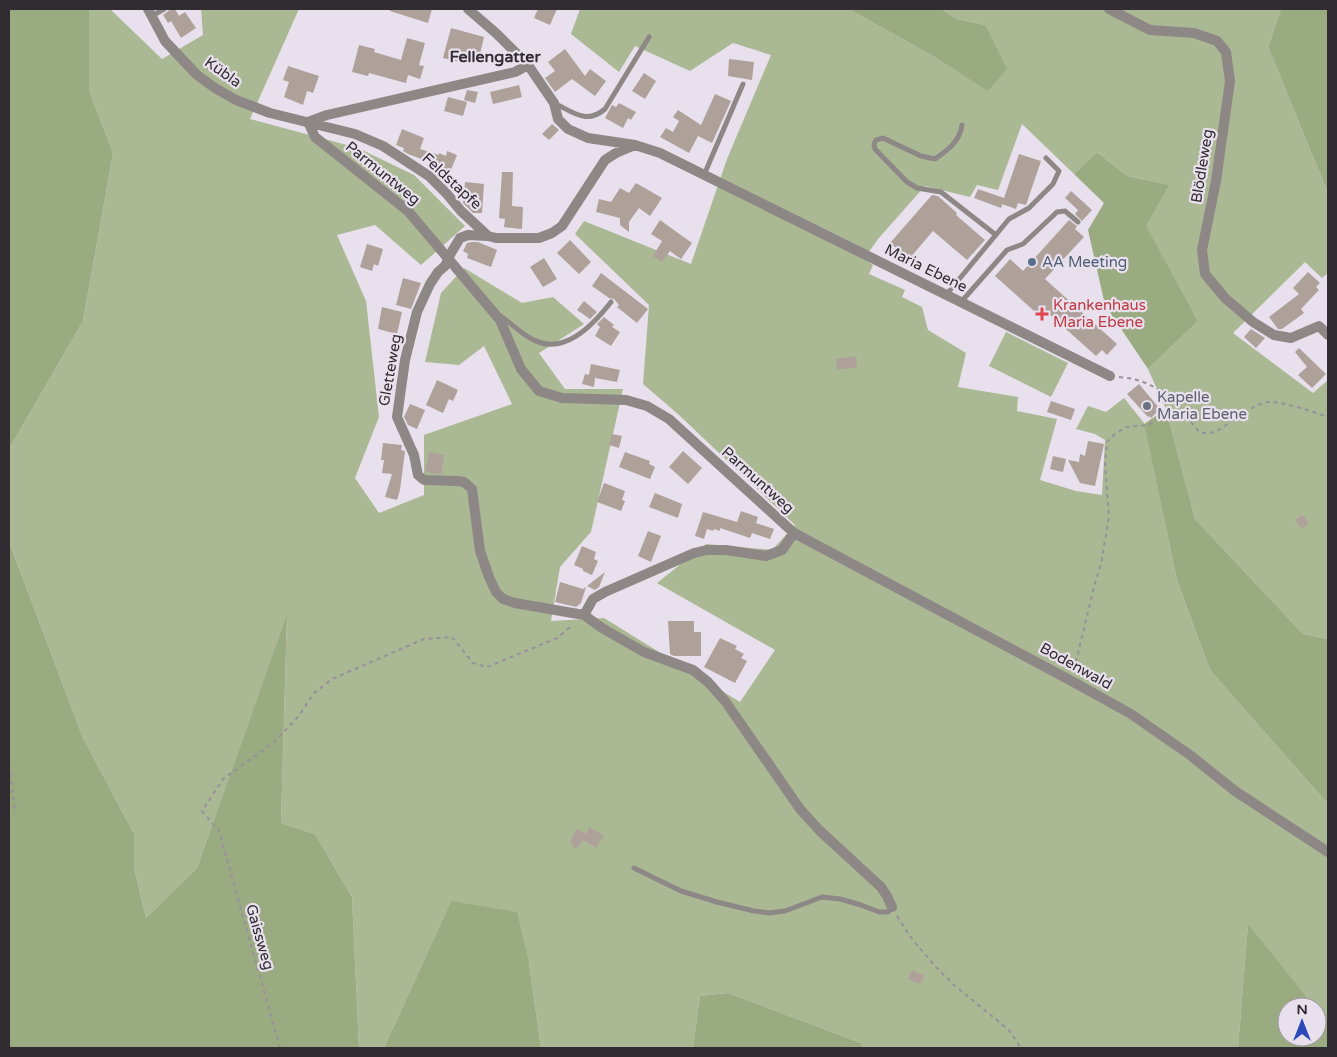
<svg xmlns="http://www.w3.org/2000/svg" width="1337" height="1057" font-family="'Varela Round',sans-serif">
<rect width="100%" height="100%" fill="#e8e0ec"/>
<path fill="#abb894" d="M89,9H110L162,59L203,35L201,9H299L250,119L358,148L414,175L465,226L421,265L375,225L337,235L366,301L379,417L355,478L379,513L424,495V435L512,404L484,346L459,365L425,362L441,293L464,268L522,303L553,297L584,324L539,353L565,389H623L591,532L560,567L551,621L604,618L740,702L775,650L657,583L706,544L772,550L795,525L679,415L643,384L649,305L575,234L584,221L691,264L727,159L771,55L733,43L690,71L635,46L619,72L571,34L580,9H852L854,12L933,56L988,90L985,25L957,19L941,9H1281L1268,47L1328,193V273L1322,278L1305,262L1233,333L1313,393L1328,380V639L1303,634L1195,519L1166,409L1148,369L1198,321L1145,226L1168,185L1127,176L1097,152L1074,174L1022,124L998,190L977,185L970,197L925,186L878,239L864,259L873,265L869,274L905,290L902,297L922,307L928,330L966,353L958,387L1018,397L1017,411L1057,419L1040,480L1076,491L1102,495L1105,440L1095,434L1076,429L1088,406L1106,412L1124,398L1144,423L1177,580L1210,670L1328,804V1024L1317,1010V1007H1315L1248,925L1238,1048H861V1043L728,993L700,996L693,1048H541L529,963L451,901L384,1048H359L352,897L315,834L281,823L287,617L197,868L146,918L134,868V834L83,738L9,542V449L83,321L113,153L89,90Z
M1006,332L1068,363L1051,397L989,366Z"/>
<path fill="#9bab81" d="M9,9H89V90L113,153L83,321L9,449Z
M852,9H941L957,19L985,25L1007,69L988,91L933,56L854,12Z
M1281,9H1328V193L1268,47Z
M1097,152L1127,176L1169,185L1146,226L1198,321L1148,369L1105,305L1088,230L1104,203L1074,174Z
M1166,409L1195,519L1303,634L1328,639V804L1210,670L1177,580L1144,424Z
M9,542L83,738L134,834V868L146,918L197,868L287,615L281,823L315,834L352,897L359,1048H9Z
M451,901L517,912L529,963L541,1048H384Z
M1248,924L1315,1007H1287V1037H1317V1010L1328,1024V1048H1238Z
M728,993L861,1043V1048H693L700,996Z"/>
<path fill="#aea19a" d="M171,9H175L179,16L185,12L196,28L181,38L171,21L168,23L163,15Z
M390,9H432L428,23L390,11Z
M538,9H557L550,25L534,18Z
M451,28L484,37L478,62L466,59L465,63L443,58Z
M407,38L425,43L419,65L424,66L420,79L408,75L406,83L369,73L368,76L352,72L359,45L375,49L374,52L401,60Z
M565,49L585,76L590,69L606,81L595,96L572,79L555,92L545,78L555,71L548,62Z
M729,59L754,62L752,80L728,76Z
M288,66L319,76L313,93L307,91L303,105L284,97L289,82L283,80Z
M644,73L656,81L645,99L632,91Z
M519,85L522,97L493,104L490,92Z
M467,90L478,92L475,103L464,100Z
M715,94L731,101L712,143L698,136L689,153L660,137L666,128L673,132L679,121L673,117L678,110L701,125Z
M448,97L467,102L463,116L444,111Z
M619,103L636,112L631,120L628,118L623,128L605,118L612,105L616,107Z
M552,124L559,130L549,140L542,134Z
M402,129L424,138L420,149L439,155V153L446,156L447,151L457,155L447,180L440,177L433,170L435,164L408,154L403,151L404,148L396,145Z
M1019,154L1041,161L1026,205L1018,203L1016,209L1002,204Z
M502,172H513L512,206L523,207L522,229L504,227L505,219L499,218Z
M465,182L484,184L482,213H473L463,203Z
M636,183L662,198L650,216L639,208L629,222V232L620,225V218L596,212L599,199L611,202L620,188L629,193Z
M978,189L1004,198L1001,208L974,198Z
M1071,191L1092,210L1082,221L1075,214L1078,210L1065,198Z
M932,195L938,196L957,213L956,215L985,240L967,260L933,231L909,259L890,243Z
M660,220L692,243L681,259L670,251L662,262L653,256L662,241L651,234Z
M1069,220L1077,226L1075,229L1084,237L1045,279L1117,344L1107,355L1102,350L1096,356L1048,313L1043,319L995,276L1010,259L1023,271Z
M570,240L591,262L579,274L557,253Z
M472,242H478L497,250L491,267L467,258L468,254L463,251L467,243Z
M367,244L383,249L378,266L374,264L372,271L360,267Z
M544,258L557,279L543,287L530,267Z
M1308,272L1320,283L1316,287L1319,290L1301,309L1304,313L1282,329H1278L1269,317L1299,294L1293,288Z
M601,273L648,309L637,323L617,307L619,305L614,299L609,298L592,286Z
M403,278L421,283L411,309L396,305Z
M584,301L597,312L590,319L577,310Z
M382,307L402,312L397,334L378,329Z
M604,317L614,325L612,327L620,332L611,346L595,336L600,327L597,324Z
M1251,329L1265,338L1256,348L1244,337Z
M1299,348L1326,374L1312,388L1298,375L1307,367L1295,352Z
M856,356L857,367L837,370L836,359Z
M591,364L620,370L617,382L595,378L594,387L582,384L585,374L589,375Z
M437,380L458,390L453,401L449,399L443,413L426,405Z
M1139,384L1160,409L1151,418L1149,416L1148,417L1127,394Z
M1051,401L1075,409L1071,420L1047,412Z
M410,404L425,410L417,429L408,425L404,417Z
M612,434L622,436L619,448L609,445Z
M1088,441L1104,444L1095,486L1080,483L1068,460L1079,462L1080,454L1085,456Z
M383,443L402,445L401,450L405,451L400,490L397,500L385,497L392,474L382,473L384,460H381Z
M683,451L702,468L688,484L669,467Z
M429,452L444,455L441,474L425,472Z
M625,452L650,461L649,464L655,467L650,479L619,467Z
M1053,456L1066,459L1063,472L1050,469Z
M604,483L625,491L622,500L625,501L621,511L597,502Z
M655,493L682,504L678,518L649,507Z
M741,511L758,517L756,523L774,529L770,539L752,533L750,538L720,528V531L714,529L713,531L707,529L704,539L695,536L703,512L737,522Z
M1302,515L1309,523L1302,529L1295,520Z
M648,531L661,536L651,562L638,556Z
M582,546L596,552L594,559L598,561L592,575L583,571V569L574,565Z
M605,572L599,587L595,590L587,586Z
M560,582L583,589L586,587L581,603L576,607L555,602Z
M668,621H694V632H701V656H674L670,654Z
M720,638L737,646L735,649L744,654L741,658L747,661L735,683L704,667Z
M589,827L604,836L596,848L583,840L576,850L570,841L577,829L586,834Z
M912,970L924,976L920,984L908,979Z"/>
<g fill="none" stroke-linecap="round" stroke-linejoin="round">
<path stroke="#979199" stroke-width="2" stroke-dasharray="4 4" stroke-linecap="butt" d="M1119,377C1160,380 1176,404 1200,433H1210L1217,431C1230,423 1253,404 1268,402C1283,401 1313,412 1328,417
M1074,670L1095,583L1101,564L1109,516L1105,466L1107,442L1115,434L1126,427L1149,425L1176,404
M9,765L15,812
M897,916L912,939L935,966L954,985L1009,1030L1021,1048
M9,1038L10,1048
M280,1048L219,831L202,811L223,779L273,743L298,717L314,693L332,679L424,639L452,637L473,663L487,667L557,638L573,625"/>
<path stroke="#8d8786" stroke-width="5" d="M152,16L164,9
M554,103C573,112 586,125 605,109L649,37
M962,125C960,141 948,150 935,159L921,156L883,138L876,140L874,144L875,149L907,182L917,188L941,192L996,235
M704,175L743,84
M946,295L1009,219L1029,208L1053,184L1059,171L1046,158
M961,302L1007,250L1023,244L1057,212L1065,211L1078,222
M499,315C510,322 519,332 530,338C563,358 593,325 611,302
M634,868L681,891L717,902L754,911L769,913L785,911L822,897L840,899L861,905L879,912H888L892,907"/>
<path stroke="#8d8786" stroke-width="10" d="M148,9L165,41L197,75L215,88L236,100L270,113L355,134L383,146L429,176L447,194L461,211L488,236
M468,9L497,34L528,65L554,103L558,119L568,129L588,138L635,145L660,153L1110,376
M1109,9L1150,30L1194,33L1217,41L1226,52L1230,81L1216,181L1202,250L1205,274L1225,298L1253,322L1274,335L1291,338L1319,326L1328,335
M308,122L315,137L408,211L500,320L521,369L539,391L562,398L626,400L647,406L669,419L794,533L1068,679L1131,714L1190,755L1235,791L1328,852
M308,122L327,115L515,72L528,65
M635,145L616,153L605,160L562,226L552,233L539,238H496L488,236L468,235L460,238L451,253L445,266L438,272L430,284L417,312L405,360L397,417L414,455L418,475L424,480L457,481L464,482L472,489L480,551L489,577L496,592L503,599L515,603L584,615L602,628L644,652L693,670L708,682L725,701L800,809L819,830L881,887L887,896L892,907
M584,615L593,599L605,592L694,553L707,550H726L766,556L782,550L794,533"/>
</g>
<circle fill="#5c6f8a" stroke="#e8e0ec" stroke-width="2" cx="1032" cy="262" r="5"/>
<path fill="#e0444e" stroke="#e8e0ec" stroke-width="2" d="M1039.5 306.5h5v5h5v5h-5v5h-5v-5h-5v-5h5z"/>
<circle fill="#6b7280" stroke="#e8e0ec" stroke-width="2" cx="1147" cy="406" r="5"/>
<g text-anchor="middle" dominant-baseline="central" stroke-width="4.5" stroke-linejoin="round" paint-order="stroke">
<g font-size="15" fill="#302c31" stroke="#e8e0ec">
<text transform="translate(223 72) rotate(35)">Kübla</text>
<text transform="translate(1202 166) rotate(-81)">Blödleweg</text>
<text transform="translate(383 173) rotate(39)">Parmuntweg</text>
<text transform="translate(452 181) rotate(43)">Feldstapfe</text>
<text transform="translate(926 268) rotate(26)">Maria Ebene</text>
<text transform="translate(390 370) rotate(-80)">Gletteweg</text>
<text transform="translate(758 480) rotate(42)">Parmuntweg</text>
<text transform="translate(1076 666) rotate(29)">Bodenwald</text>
<text transform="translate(260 937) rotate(74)">Gaissweg</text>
</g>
<g font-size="15" fill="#4e5e75" stroke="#e8e0ec" text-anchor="start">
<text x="1042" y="262">AA Meeting</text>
</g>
<g font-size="15" fill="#be3a42" stroke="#e8e0ec" text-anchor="start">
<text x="1053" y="305">Krankenhaus<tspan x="1053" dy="17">Maria Ebene</tspan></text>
</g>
<g font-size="15" fill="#5b616d" stroke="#e8e0ec" text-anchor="start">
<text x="1157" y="397">Kapelle<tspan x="1157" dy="17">Maria Ebene</tspan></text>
</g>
<g font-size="16" font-weight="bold" fill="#302c31" stroke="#e8e0ec">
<text x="495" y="57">Fellengatter</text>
</g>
</g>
<rect width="1337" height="1057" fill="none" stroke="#302c31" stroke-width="20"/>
<g transform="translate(1302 1022)"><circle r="24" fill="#e8e0ec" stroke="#9e98a1"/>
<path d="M0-4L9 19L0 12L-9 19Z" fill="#2b49b9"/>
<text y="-8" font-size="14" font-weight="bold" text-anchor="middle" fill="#302c31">N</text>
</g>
</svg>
